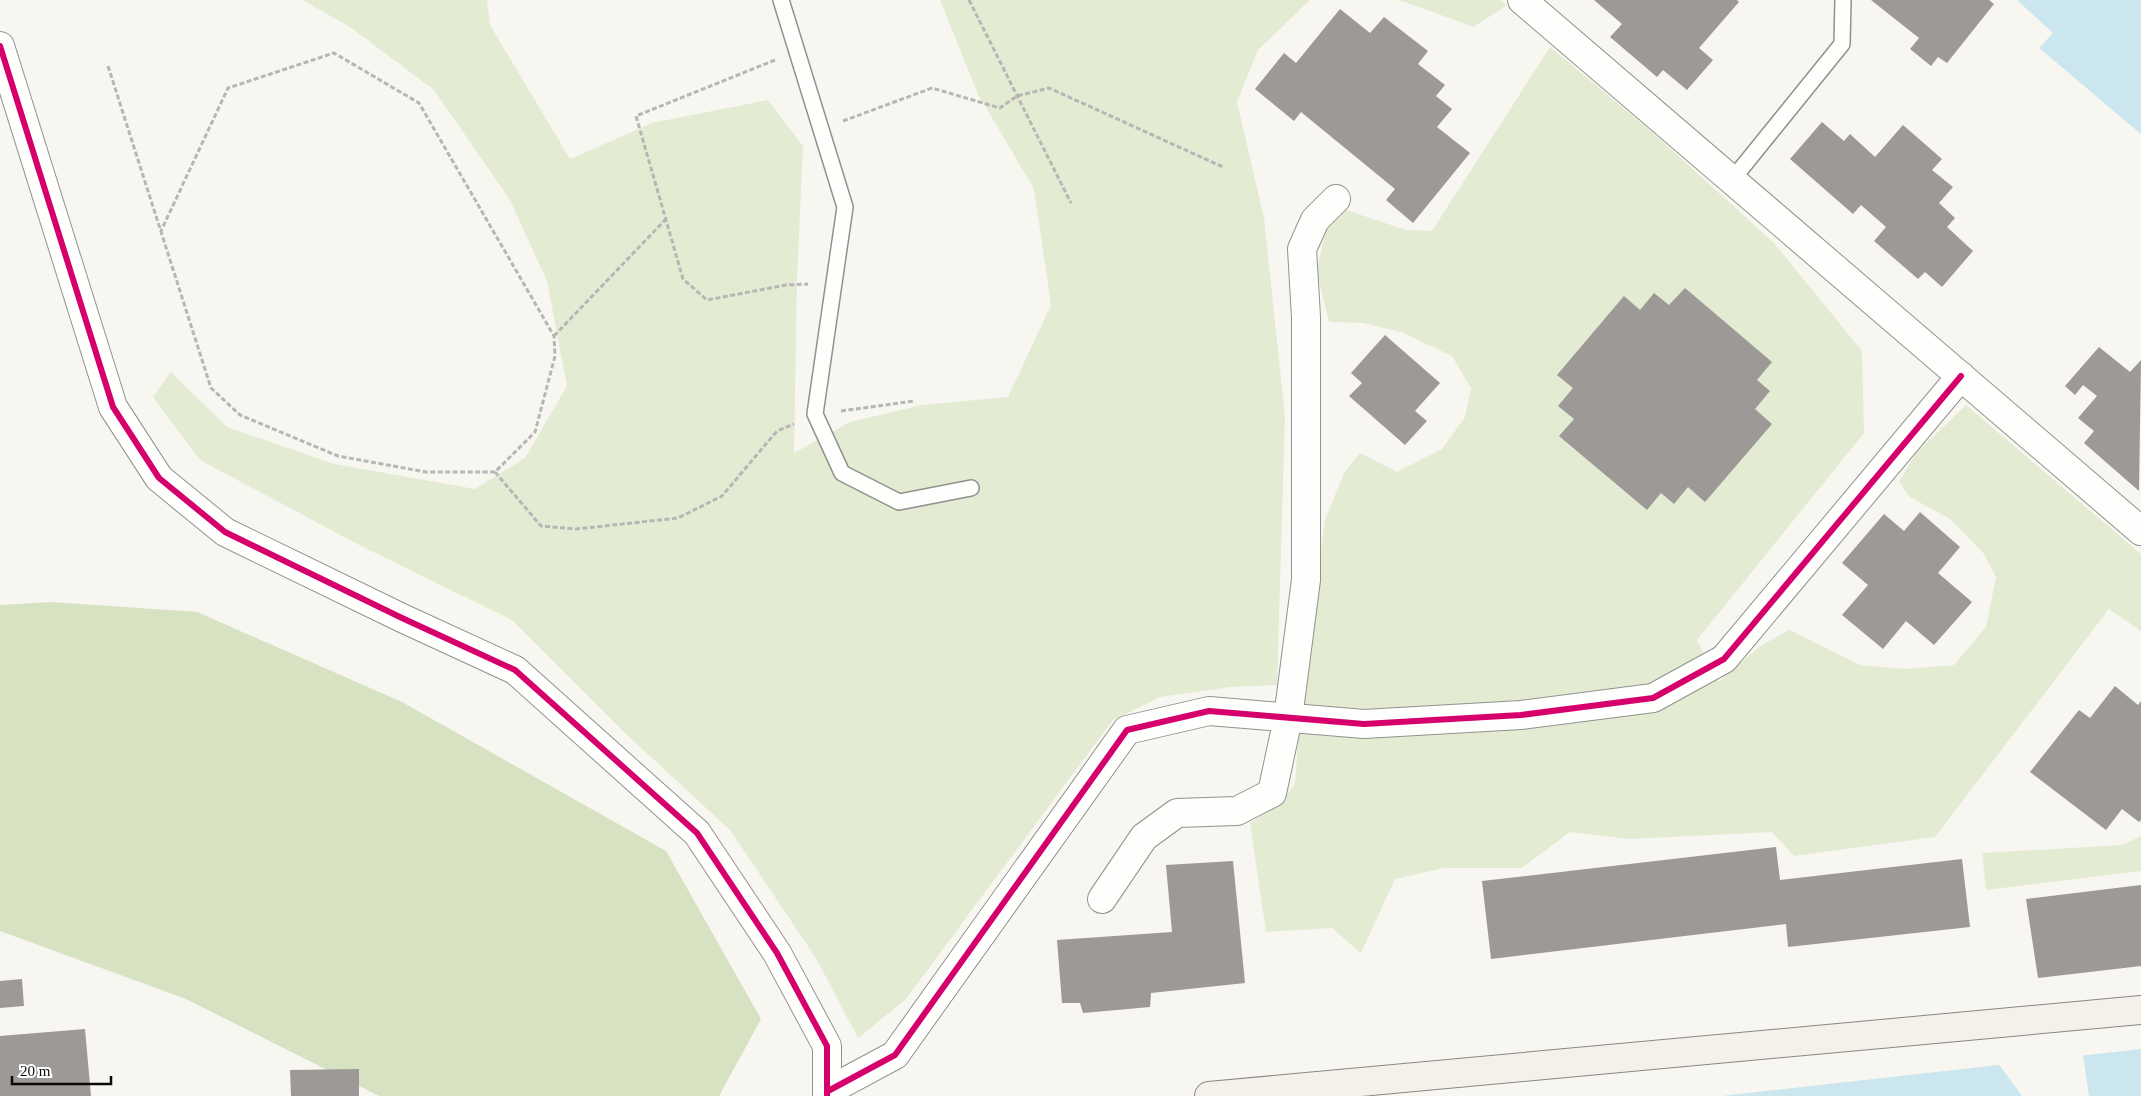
<svg xmlns="http://www.w3.org/2000/svg" width="2141" height="1096" font-family="Georgia,serif">
<rect width="100%" height="100%" fill="#f8f6f0"/>
<path fill="#e4ebd3" d="M302,0H487L490,25L570,159L652,123L768,100L803,146L797,279L794,453L850,422L922,405L1008,397L1051,305L1034,189L978,94L940,0H1310L1258,50L1237,102L1264,218L1285,417L1277,685L1231,687L1160,697L1113,720L905,1000L858,1038L816,958L730,830L626,734L512,620L363,547L200,460L153,397L171,372L227,427L334,464L475,489L525,458L567,386L547,281L510,200L434,90L350,27Z
M1399,0H1500L1507,5L1474,27Z
M1550,47L1653,133L1774,243L1862,351L1864,433L1697,640L1719,682L1759,647L1789,630L1860,665L1907,669L1954,665L1986,627L1996,577L1984,554L1950,519L1910,497L1899,482L1916,453L1966,405L2141,554V631L2109,609L1935,837L1794,856L1772,832L1629,839L1570,832L1522,868H1444L1395,879L1361,953L1332,928L1266,932L1250,823L1281,801L1295,784L1300,710L1325,520L1344,473L1360,453L1397,472L1442,449L1465,417L1471,388L1452,356L1401,332L1363,323L1329,322L1317,272L1325,231L1346,210L1406,230L1432,231Z
M2141,836V871L1986,890L1982,853L2123,845Z"/>
<path fill="#d6e2c2" d="M52,602L197,612L402,702L666,851L761,1019L719,1096H379L186,999L0,931V605Z"/>
<path fill="#cbe6ee" d="M2017,0H2141V134L2039,48L2053,33Z
M2141,1049V1096H1722Z"/>
<path fill="#f8f6f0" d="M2083,1055L2089,1096H2022L1997,1062Z"/>
<path fill="#9c9996" d="M1594,0H1737L1739,2L1699,48L1713,60L1687,90L1663,70L1657,77L1610,37L1622,24Z
M1871,0H1989L1994,4L1947,63L1938,57L1931,66L1910,49L1919,38Z
M1340,9L1370,33L1384,17L1428,51L1418,64L1445,85L1436,96L1452,109L1437,127L1470,153L1413,223L1386,200L1395,189L1301,112L1294,121L1255,89L1284,53L1296,63Z
M1822,122L1844,141L1850,134L1875,157L1903,125L1942,159L1932,170L1953,187L1939,203L1955,218L1947,227L1973,251L1942,287L1925,272L1918,279L1874,241L1886,227L1861,205L1853,214L1790,159Z
M1685,288L1772,362L1757,380L1770,391L1755,409L1772,424L1705,502L1688,487L1674,504L1661,493L1647,510L1559,436L1574,419L1558,406L1573,388L1557,375L1624,296L1640,310L1654,293L1669,305Z
M1385,335L1440,383L1415,411L1427,421L1405,445L1349,396L1362,383L1351,373Z
M2099,347L2130,372L2141,360L2139,491L2084,443L2094,431L2078,418L2097,396L2083,385L2075,395L2065,386Z
M1920,512L1960,547L1938,573L1972,602L1934,645L1906,621L1883,649L1842,615L1868,585L1842,563L1884,514L1904,531Z
M2115,686L2138,705L2141,701V820L2139,822L2122,809L2106,830L2030,772L2079,710L2090,718Z
M1776,847L1780,880L1962,859L1970,927L1788,947L1786,924L1491,959L1482,881Z
M1233,861L1245,983L1151,993L1150,1007L1083,1013L1080,1003H1062L1057,940L1172,932L1166,865Z
M2141,885V966L2038,978L2026,899Z
M22,979L24,1006L0,1008V981Z
M85,1029L91,1096H0V1036Z
M359,1069V1096H291L290,1070Z"/>
<g fill="none" stroke-linecap="round" stroke-linejoin="round">
<g stroke="#92918e" stroke-width="18">
<path id="lane" d="M781,0L845,207L815,414L842,473L899,502L971,488
M1732,180L1842,44L1843,0"/>
</g>
<g stroke="#92918e" stroke-width="30">
<path id="street" d="M1522,0L2141,531
M0,46L113,407L159,478L225,532L402,618L515,670L697,833L777,953L827,1046V1096
M1102,899L1144,837L1177,813L1237,811L1272,793L1288,718L1306,580V317L1302,249L1315,220L1336,199
M828,1091L895,1055L1127,730L1209,711L1364,724L1521,715L1653,698L1724,659L1961,376"/>
</g>
<g stroke="#888785" stroke-width="30">
<path id="secondary" d="M1209,1096L2141,1010"/>
</g>
<path stroke="#b7b6b5" stroke-width="3" stroke-dasharray="5 2.5" stroke-linecap="butt" d="M969,0L1071,203
M775,60L636,116L683,279L707,300L786,285L808,284
M108,66L211,388L240,415L338,456L426,472H495L535,432L555,356L554,336L419,103L334,53L228,88L161,231
M843,121L932,88L1000,108L1017,96L1049,88L1223,167
M554,336L665,220
M841,411L914,401
M495,472L541,526L576,529L678,518L722,496L777,431L794,424"/>
<use href="#lane" stroke="#fefefd" stroke-width="15"/>
<use href="#street" stroke="#fefefd" stroke-width="28"/>
<use href="#secondary" stroke="#f3f1e9" stroke-width="28"/>
<g stroke="#fff" stroke-width="9">
<path id="cycleway" d="M0,46L113,407L159,478L225,532L402,618L515,670L697,833L777,953L827,1046V1096
M828,1091L895,1055L1127,730L1209,711L1364,724L1521,715L1653,698L1724,659L1961,376"/>
</g>
<use href="#cycleway" stroke="#d6006c" stroke-width="6"/>
</g>
<path d="M12 1076v8h99v-8" fill="none" stroke="#0b0b0b" stroke-width="2.5"/>
<text x="20" y="1076" font-size="15" fill="#0b0b0b" stroke="#ffffff" stroke-width="4" paint-order="stroke">20 m</text>
</svg>
